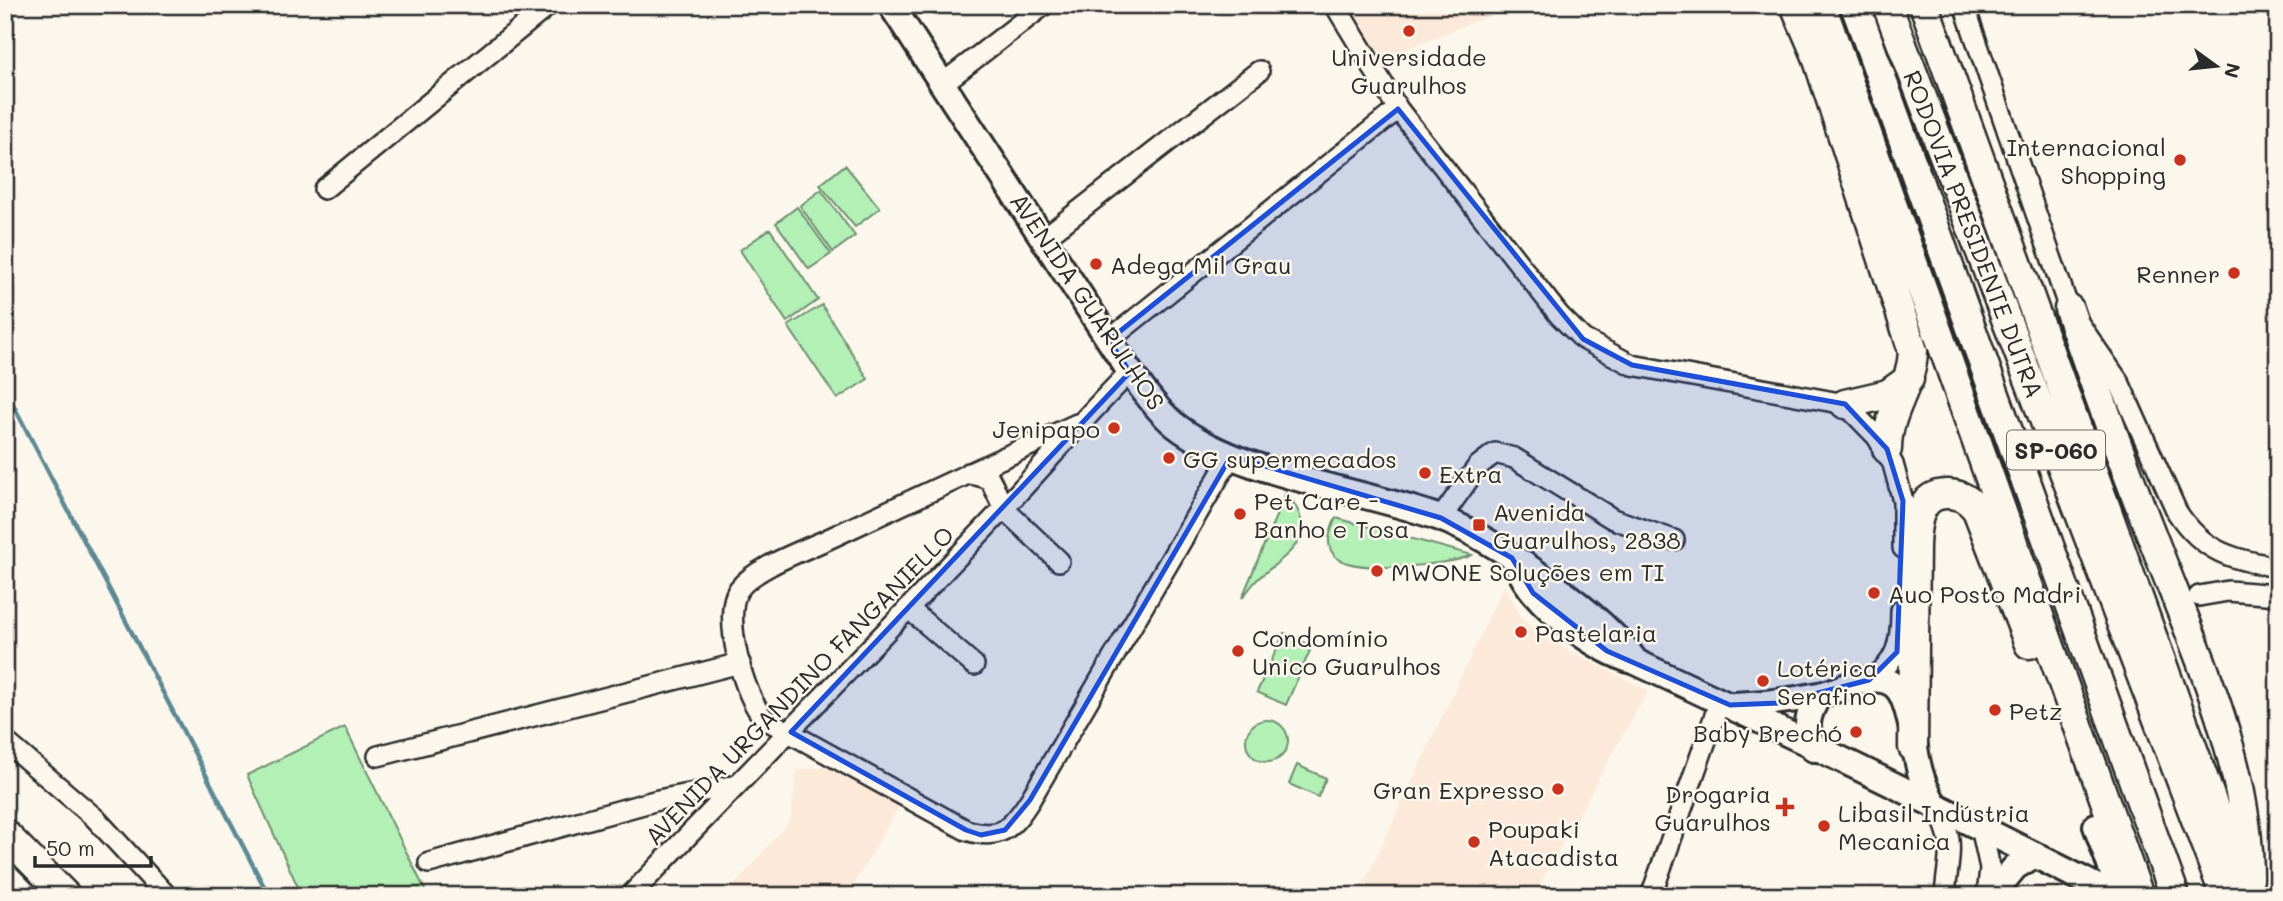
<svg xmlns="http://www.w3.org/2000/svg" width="2283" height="901" font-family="Mali,sans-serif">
<rect width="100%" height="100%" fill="#fbf7ec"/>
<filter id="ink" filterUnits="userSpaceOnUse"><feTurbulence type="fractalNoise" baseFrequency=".0143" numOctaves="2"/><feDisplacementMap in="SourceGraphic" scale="14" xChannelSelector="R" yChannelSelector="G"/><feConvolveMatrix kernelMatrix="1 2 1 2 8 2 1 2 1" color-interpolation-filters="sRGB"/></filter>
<g filter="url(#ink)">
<path fill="#fce9d9" d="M1347,5H1516L1381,59Z
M1504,585L1524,621L1545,638L1648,691L1533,896H1358Z
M827,767L900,805L847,896H725L791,819L797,770Z"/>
<path fill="#b2f0b6" stroke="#6e8e70" stroke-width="2" d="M845,165L880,208L855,227L820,185Z
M821,190L855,236L833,252L800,206Z
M797,207L831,254L809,269L776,223Z
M770,229L818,300L787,322L740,250Z
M822,305L868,379L837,399L788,326Z
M1286,492C1321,536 1293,549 1260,577C1253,583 1248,591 1242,598Z
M1336,518L1472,555C1449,566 1357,574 1337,558C1324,547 1329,532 1336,518Z
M1284,633L1312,646L1286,705L1257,692Z
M1246 741a21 21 0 1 1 42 0a21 21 0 1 1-42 0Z
M345,727L428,896H302L247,775Z
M1297,765L1326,778L1318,797L1289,784Z"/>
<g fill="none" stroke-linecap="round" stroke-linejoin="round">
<path stroke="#5b8894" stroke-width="4.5" d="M5,389L269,896"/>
<g stroke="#2b2b2b" stroke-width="24">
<path id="minor" d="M1335,5L1398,109L1559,315L1583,339L1632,365L1845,404L1877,437L1893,464L1903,501V548
M1964,5L2069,309L2119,382L2177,512C2203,552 2233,560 2278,567
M942,84L1044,5
M324,189L549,5
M1044,238L1259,71
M1109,340L1398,109
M1077,424C993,462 909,501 826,540C802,551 754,568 739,589C721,613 744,700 765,719L966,830C1001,841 1012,828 1030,800L1231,456
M968,473L990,479L1004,509L1059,561
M1441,518L1478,466L1495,453L1514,458L1613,519L1674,540
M2199,596L2228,591L2278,595
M908,608L974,665
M1869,680C1898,664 1901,640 1901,610
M5,741L95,818L167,896
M378,756L740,663
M1934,803C1958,843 1948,853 1945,896
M1981,827L1990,868L1987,896
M429,863L658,800L736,785
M630,896C753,767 879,641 1001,511C1045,465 1085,416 1130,372
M1651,896L1720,701"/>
</g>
<g stroke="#2b2b2b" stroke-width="30">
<path id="major" d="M891,5L1130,372C1143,390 1158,411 1175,425C1240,476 1362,489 1440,518C1494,538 1604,615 1636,662
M1517,563C1529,602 1597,652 1636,662C1797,737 1956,814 2113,895
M1734,705C1763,704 1790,701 1819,695C1845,690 1889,660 1904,700C1918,736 1911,765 1933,802
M1814,749C1804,727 1807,715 1819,695
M2096,826L2121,896
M1991,896L2015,867L2035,855"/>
</g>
<g stroke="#2b2b2b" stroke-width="33">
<path id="highway" d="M1795,5L1816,54L1913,351C1912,387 1887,410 1887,449
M1821,5L2139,896
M1855,5L2175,896
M1887,5L2225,896
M1924,5L2246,896
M2069,309C2096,388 2124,466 2155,544C2196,650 2249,763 2249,879
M1845,404L1888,394L1909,379
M1913,747L1915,545C1916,523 1919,493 1948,494C1962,495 1968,499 1977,510L2029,644
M5,834L66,896"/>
</g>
<use href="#minor" stroke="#fbf7ec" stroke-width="19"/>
<use href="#major" stroke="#fbf7ec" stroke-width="24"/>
<use href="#highway" stroke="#fbf7ec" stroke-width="28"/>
</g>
</g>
<path fill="#1d4ed8" fill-opacity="0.2" stroke="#1d4ed8" stroke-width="5" stroke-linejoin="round" d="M1398,109L1583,339L1632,365L1845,404L1887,449L1903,501L1897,652L1869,680L1779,703L1730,705L1607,651L1533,593L1512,558L1441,518L1231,456L1030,800L1005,830L981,835L966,830L791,732L1130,372L1109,340Z"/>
<g fill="#c8321e" stroke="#fbf7ec" stroke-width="2.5">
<circle cx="1409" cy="31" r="7"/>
<circle cx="2180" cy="160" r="7"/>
<circle cx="1096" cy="264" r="7"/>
<circle cx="2234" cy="273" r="7"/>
<circle cx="1114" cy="428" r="7"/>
<circle cx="1169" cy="458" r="7"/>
<circle cx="1425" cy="473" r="7"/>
<circle cx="1240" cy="514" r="7"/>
<rect x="1472" y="518" width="14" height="14" rx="3.5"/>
<circle cx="1377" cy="571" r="7"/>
<circle cx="1874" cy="593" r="7"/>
<circle cx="1521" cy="632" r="7"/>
<circle cx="1238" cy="651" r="7"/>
<circle cx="1763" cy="681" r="7"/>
<circle cx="1995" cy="710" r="7"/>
<circle cx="1856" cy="732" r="7"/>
<circle cx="1558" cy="789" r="7"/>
<path d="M1781.5 796.5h7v7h7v7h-7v7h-7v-7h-7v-7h7z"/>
<circle cx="1824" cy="826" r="7"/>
<circle cx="1474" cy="842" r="7"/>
</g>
<g text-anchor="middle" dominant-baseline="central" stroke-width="5" stroke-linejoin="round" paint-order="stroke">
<rect fill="#fbf7ec" stroke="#696865" stroke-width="2" x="2007" y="430.5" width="98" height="39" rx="5"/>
<g font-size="23" font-weight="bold" fill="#2b2b2b">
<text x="2056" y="450">SP-060</text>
</g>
<g font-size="24" fill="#2b2b2b" stroke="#fbf7ec" text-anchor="start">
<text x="1409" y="56" text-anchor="middle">Universidade<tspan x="1409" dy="28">Guarulhos</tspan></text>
<text x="2166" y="146" text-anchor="end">Internacional<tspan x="2166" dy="28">Shopping</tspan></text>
<text x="1110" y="264">Adega Mil Grau</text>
<text x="2220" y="273" text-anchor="end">Renner</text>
<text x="1100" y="428" text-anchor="end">Jenipapo</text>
<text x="1183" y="458">GG supermecados</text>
<text x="1439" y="473">Extra</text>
<text x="1254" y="500">Pet Care -<tspan x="1254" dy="28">Banho e Tosa</tspan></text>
<text x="1493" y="511">Avenida<tspan x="1493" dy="28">Guarulhos, 2838</tspan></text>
<text x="1391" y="571">MWONE Soluções em TI</text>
<text x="1888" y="593">Auo Posto Madri</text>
<text x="1535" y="632">Pastelaria</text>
<text x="1252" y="637">Condomínio<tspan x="1252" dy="28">Unico Guarulhos</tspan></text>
<text x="1777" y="667">Lotérica<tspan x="1777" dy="28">Serafino</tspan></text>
<text x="2009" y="710">Petz</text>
<text x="1842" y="732" text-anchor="end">Baby Brechó</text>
<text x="1544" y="789" text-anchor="end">Gran Expresso</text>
<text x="1771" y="793" text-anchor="end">Drogaria<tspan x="1771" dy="28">Guarulhos</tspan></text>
<text x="1838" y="812">Libasil Indústria<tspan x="1838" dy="28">Mecanica</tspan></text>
<text x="1488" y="828">Poupaki<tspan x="1488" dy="28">Atacadista</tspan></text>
</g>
<g font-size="24" fill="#2b2b2b" stroke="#fbf7ec">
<text transform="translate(1974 234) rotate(69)">RODOVIA PRESIDENTE DUTRA</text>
<text transform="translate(1088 301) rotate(56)">AVENIDA GUARULHOS</text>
<text transform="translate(799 685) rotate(-46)">AVENIDA URGANDINO FANGANIELLO</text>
</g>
</g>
<rect width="2283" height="901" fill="none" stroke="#fbf7ec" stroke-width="28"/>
<rect x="14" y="14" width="2255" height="873" fill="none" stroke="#2b2b2b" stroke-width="2.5" filter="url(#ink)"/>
<g transform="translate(2216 66) rotate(105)" stroke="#fbf7ec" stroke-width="5" paint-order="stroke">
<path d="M0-5L12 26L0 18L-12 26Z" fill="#2b2b2b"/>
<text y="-10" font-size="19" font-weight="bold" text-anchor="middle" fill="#2b2b2b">N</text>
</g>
<path d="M35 856v10h116v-10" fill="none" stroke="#2b2b2b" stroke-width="3.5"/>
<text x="46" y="856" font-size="21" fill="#2b2b2b" stroke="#fbf7ec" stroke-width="5" paint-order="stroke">50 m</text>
</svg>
